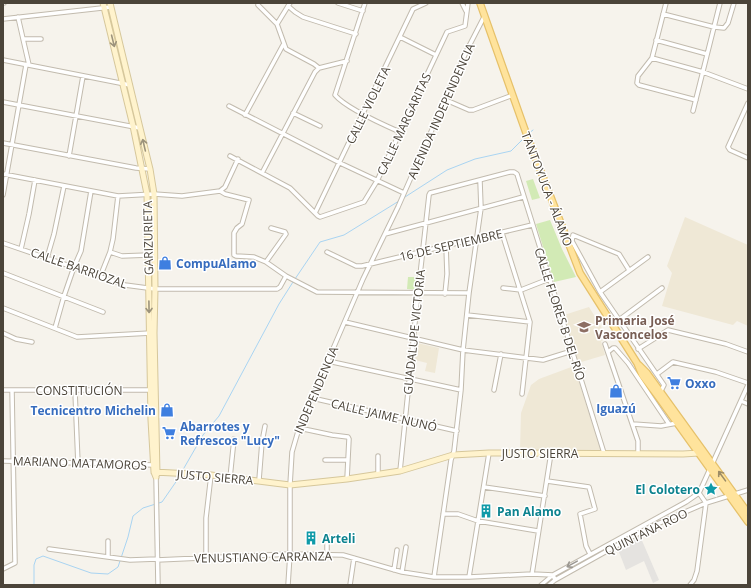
<svg xmlns="http://www.w3.org/2000/svg" width="751" height="588" font-family="'Open Sans',sans-serif">
<rect width="100%" height="100%" fill="#f6f3ec"/>
<path fill="#efe8d6" d="M685,217L748,245V326L737,321L733,325L662,306L672,273L667,266Z
M589,307L608,338L601,341L605,355L578,363L564,315Z
M417,343L439,348L435,373L425,371L427,363L415,360Z
M574,366L601,451L520,450L521,413L531,385L539,379Z"/>
<path fill="#d2eab5" d="M533,179L540,198L532,200L526,181Z
M550,220L562,249L576,277L554,282L536,224Z
M408,277H418L417,290L407,289Z"/>
<path fill="#e5e3e0" d="M640,536L659,580L653,583L644,561L626,570L617,547Z"/>
<g fill="none" stroke-linecap="round" stroke-linejoin="round">
<path stroke="#a9d4f2" stroke-width="1" d="M528,134L533,130
M405,197L447,170L475,159L511,151L525,137
M295,279L320,242L344,235L399,201
M184,468L203,435L219,416L279,304L293,282
M34,585V565L36,559L43,556L91,573L108,574L118,567L128,537L133,516L143,508L162,502L180,476"/>
<g stroke="#c2bbae" stroke-width="5.5">
<path id="street" d="M3,3H4
M338,3L363,11
M365,3L335,95C345,107 384,125 400,132
M462,3L466,11
M666,3L652,58L638,76L637,83L639,85L696,100
M258,5L277,24L286,49L314,64L319,68
M288,6L295,12L303,17L356,34
M663,14L714,27L724,28L728,23L734,3
M18,17L29,65
M3,19L111,7
M277,24L290,3
M400,37L436,55
M23,39H41
M656,40L707,54
M652,58L703,72L748,89
M3,60L130,85
M319,68L347,61
M446,100L469,110H473L513,95
M3,102L140,128
M748,103L728,147L730,150L748,158
M229,106L340,163L404,193
M693,111L720,3
M293,113L320,126
M245,115L283,45
M3,143L136,168L150,169
M69,156L83,76
M230,156L290,188L318,216L320,217L364,202L377,181L447,32L465,26L468,3
M262,173L315,72L319,68
M3,174L118,196L154,194L182,196L220,191L225,187L238,159
M220,191L225,194L249,200L242,224L237,228L234,233V255L236,256L254,257L266,262L286,276L317,292L469,293
M3,195L26,65
M315,213L413,9L426,3
M502,233L530,322L522,394
M385,234L523,197
M3,243L125,285L155,289H277L280,287L286,276
M21,249L29,214L35,180
M110,252L122,256L149,255
M327,252L356,266H362L532,225
M47,258L54,234L64,186
M266,262L286,234L285,232L271,228
M629,270L619,254L573,235L572,241L600,292L664,385L660,393
M3,273L103,312
M100,277L110,252L113,239L118,196
M503,288L521,290L549,279
M600,292L648,257
M445,294L447,274L446,246
M3,308L77,337L151,333
M467,315L530,322
M619,320L662,288
M345,322L463,350L543,360L572,351
M55,328L64,296L74,267L81,251L91,191
M3,333L16,339L32,342
M605,344L638,441V453
M638,349L668,330L726,344L748,352
M608,352L613,348H615L628,363L669,424
M328,361L461,390
M657,374L673,362L716,372L748,383
M3,390H152
M494,390L501,354
M75,391L78,464
M312,398L457,431
M741,401L748,404
M633,424L661,426L677,423
M299,428L332,435L348,437L349,439L347,479
M378,456V474
M325,460H347
M3,461L154,465
M400,471L418,293L429,195L430,193L510,172H514L517,174L604,453
M156,477L158,585
M230,478L234,439
M259,480L262,442L265,426
M547,481L589,487L595,509L580,514L586,546L590,554
M484,487L545,496
M443,514H458L478,521L538,531
M327,536V555
M49,549L130,560L157,559
M108,557V541
M206,557V518L211,475
M157,560L290,554L343,555L402,572L434,577H469L532,574L553,575L555,580
M3,569L15,563L12,390
M394,570L397,550
M402,572L406,547
M532,574L551,453
M434,577L451,460L454,451L461,390L463,350L469,293L481,208L480,181
M469,577L489,453
M288,585L290,554V485L292,452L299,428L363,279L398,207L467,50L485,15
M350,585L354,558
M541,585L553,575L686,502L699,493L748,385
M549,585L555,580L648,528L706,503L748,490
M690,585L694,580L697,571L706,503L699,493"/>
</g>
<g stroke="#d6c79b" stroke-width="7">
<path id="secondary" d="M103,3L133,126L147,194L151,420L154,472L156,477
M110,3L140,128L150,169L154,194L155,289L154,333L157,474
M154,472L211,475L290,485L347,479L400,471L453,455L489,453L683,454L699,453L700,452"/>
</g>
<g stroke="#e6c16a" stroke-width="8">
<path id="primary" d="M480,3L525,130L580,273L637,363L642,375L657,395L748,522
M639,365L647,373L748,513"/>
</g>
<use href="#street" stroke="#fff" stroke-width="3.5"/>
<use href="#secondary" stroke="#fff3cd" stroke-width="5"/>
<use href="#primary" stroke="#ffe39c" stroke-width="5.5"/>
</g>
<defs><path id="oneway-shaft" d="M-6 0H5M1.5-3L5.5 0L1.5 3" fill="none" stroke-width="1.6" stroke-linecap="round" stroke-linejoin="round"/></defs>
<g stroke="#9c937c">
<use href="#oneway-shaft" transform="translate(113 41) rotate(76)"/>
<use href="#oneway-shaft" transform="translate(144 145) rotate(-103)"/>
<use href="#oneway-shaft" transform="translate(149 307) rotate(89)"/>
</g>
<use stroke="#9c8c66" href="#oneway-shaft" transform="translate(722 476) rotate(-126)"/>
<use stroke="#9c9892" href="#oneway-shaft" transform="translate(572 564) rotate(151)"/>
<defs>
<g id="shop-bare" transform="scale(1.08)"><path d="M-5-2.5h2.3a2.7 3.5 0 0 1 5.4 0H5L5.5 6h-11ZM-1.5-2.5h3a1.5 2.3 0 0 0-3 0Z" fill="#3f7fe0" stroke="#fff" stroke-width="2.5" paint-order="stroke"/></g>
<g id="school-bare" transform="scale(1.08)"><path d="M0-5L7-2L0 1L-7-2ZM-4 1L0 2.5L4 1V4Q0 6-4 4Z" fill="#8d6e63" stroke="#fff" stroke-width="2.5" paint-order="stroke"/></g>
<g id="supermarket-bare" transform="scale(1.08)"><path d="M-6-5.5h2.5l.6 2H6L4.5 2H-2.5L-4.4-4H-6ZM-1.5 3.2a1.3 1.3 0 1 0 .1 0ZM3 3.2a1.3 1.3 0 1 0 .1 0Z" fill="#3f7fe0" stroke="#fff" stroke-width="2.5" paint-order="stroke"/></g>
<g id="sight-bare" transform="scale(1.08)"><path d="M0-6L1.8-2.2L6-1.7L2.9 1.2L3.7 5.4L0 3.3L-3.7 5.4L-2.9 1.2L-6-1.7L-1.8-2.2Z" fill="#0f9aa8" stroke="#fff" stroke-width="2.5" paint-order="stroke"/></g>
<g id="building-bare" transform="scale(1.08)"><path d="M-4-6H4V6H1V3H-1V6H-4ZM-2.5-4.3h1.7v1.8h-1.7ZM.8-4.3h1.7v1.8H.8ZM-2.5-1h1.7V.8h-1.7ZM.8-1h1.7V.8H.8Z" fill="#0f9aa8" stroke="#fff" stroke-width="2.5" paint-order="stroke"/></g>
</defs>
<g fill-rule="evenodd">
<use href="#shop-bare" x="165" y="263"/>
<use href="#school-bare" x="584" y="327"/>
<use href="#supermarket-bare" x="674" y="383"/>
<use href="#shop-bare" x="616" y="391"/>
<use href="#shop-bare" x="167" y="410"/>
<use href="#supermarket-bare" x="169" y="433"/>
<use href="#sight-bare" x="711" y="489"/>
<use href="#building-bare" x="486" y="511"/>
<use href="#building-bare" x="311" y="538"/>
</g>
<g text-anchor="middle" dominant-baseline="central" stroke-width="3" stroke-linejoin="round" paint-order="stroke">
<g font-size="12" fill="#4b4439" stroke="#fff">
<text transform="translate(368 105) rotate(-64)">CALLE VIOLETA</text>
<text transform="translate(441 111) rotate(-66)">AVENIDA INDEPENDENCIA</text>
<text transform="translate(404 124) rotate(-65)">CALLE MARGARITAS</text>
<text transform="translate(547 189) rotate(69)">TANTOYUCA - ÁLAMO</text>
<text transform="translate(148 238) rotate(-91)">GARIZURIETA</text>
<text transform="translate(451 245) rotate(-13)">16 DE SEPTIEMBRE</text>
<text transform="translate(79 268) rotate(19)">CALLE BARRIOZAL</text>
<text transform="translate(560 314) rotate(72)">CALLE FLORES B DEL RÍO</text>
<text transform="translate(414 332) rotate(-84)">GUADALUPE VICTORIA</text>
<text x="79" y="390">CONSTITUCIÓN</text>
<text transform="translate(316 390) rotate(-67)">INDEPENDENCIA</text>
<text transform="translate(384 415) rotate(13)">CALLE JAIME NUNÓ</text>
<text x="540" y="453">JUSTO SIERRA</text>
<text transform="translate(80 463) rotate(2)">MARIANO MATAMOROS</text>
<text transform="translate(215 477) rotate(5)">JUSTO SIERRA</text>
<text transform="translate(646 532) rotate(-26)">QUINTANA ROO</text>
<text transform="translate(263 557) rotate(-1)">VENUSTIANO CARRANZA</text>
</g>
<g font-size="12" font-weight="bold" fill="#366cbe" stroke="#fff" text-anchor="start">
<text x="176" y="263">CompuAlamo</text>
<text x="685" y="383">Oxxo</text>
<text x="616" y="408" text-anchor="middle">Iguazú</text>
<text x="156" y="410" text-anchor="end">Tecnicentro Michelin</text>
<text x="180" y="426">Abarrotes y<tspan x="180" dy="14">Refrescos "Lucy"</tspan></text>
</g>
<g font-size="12" font-weight="bold" fill="#785e54" stroke="#fff" text-anchor="start">
<text x="595" y="320">Primaria José<tspan x="595" dy="14">Vasconcelos</tspan></text>
</g>
<g font-size="12" font-weight="bold" fill="#0d838f" stroke="#fff" text-anchor="start">
<text x="700" y="489" text-anchor="end">El Colotero</text>
<text x="497" y="511">Pan Alamo</text>
<text x="322" y="538">Arteli</text>
</g>
</g>
<rect width="751" height="588" fill="none" stroke="#4b4439" stroke-width="8"/>
</svg>
